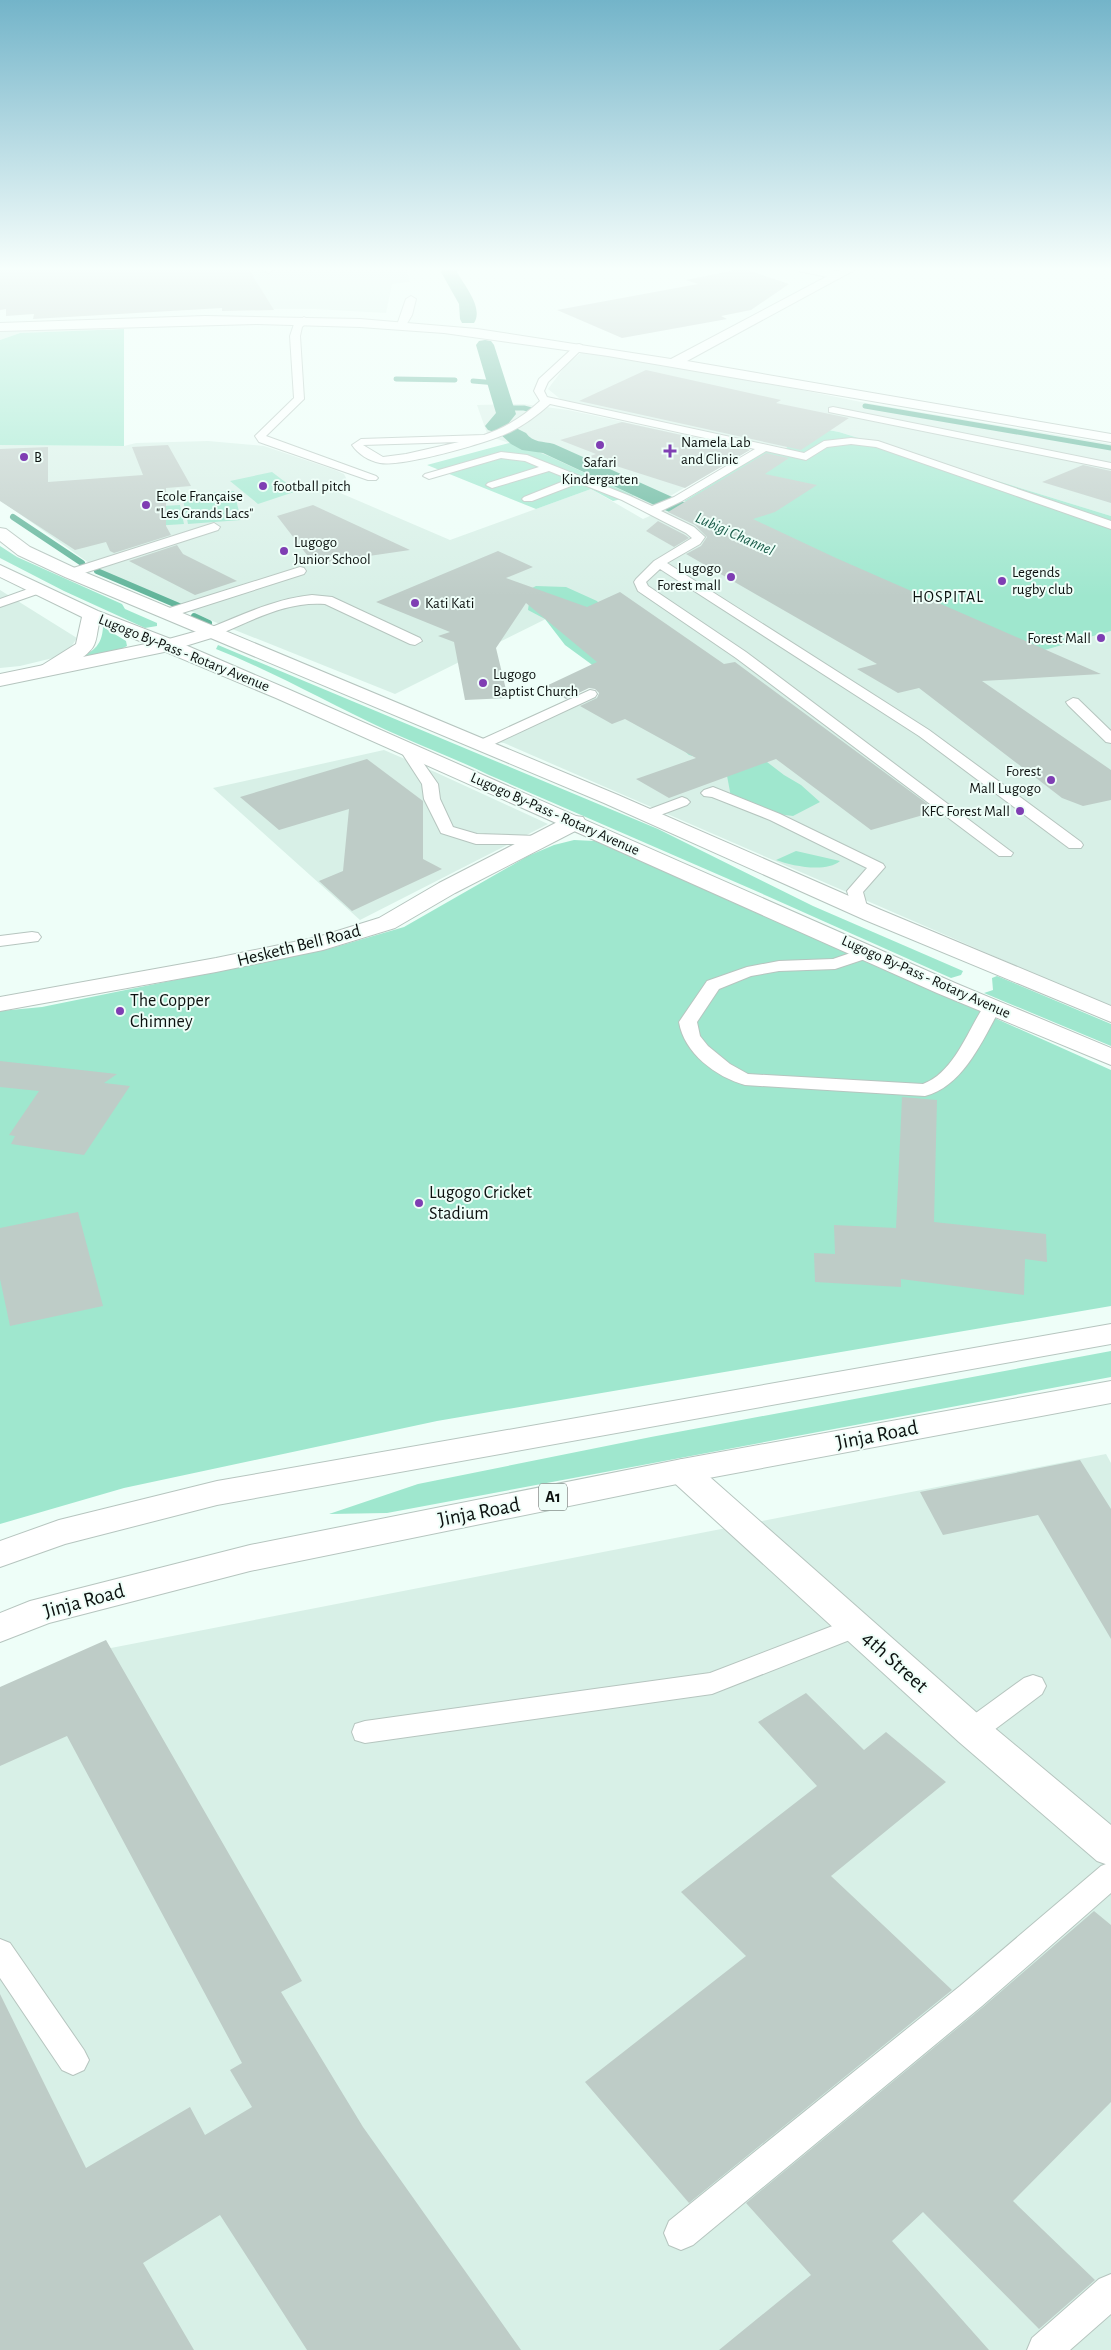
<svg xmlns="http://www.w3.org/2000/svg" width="1111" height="2350" font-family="'Alegreya Sans',sans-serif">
<rect width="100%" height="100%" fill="#eefef8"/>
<path fill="#d8f0e7" d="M220,268H406L410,282L392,284L386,313L315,309H224Z
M106,327V330L20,333L0,340V331Z
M582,352L787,387L861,402L1111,444V516L839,432L818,428L786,448L564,402L548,389L566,365Z
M523,404L568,410L751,449L653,506L551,457L488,436L477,405Z
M208,441L264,446L335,470L344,474L346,478L343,484L331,489L450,540L591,489L643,519L684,501L1024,656L1111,631V1007L504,743L497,742L599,696L625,681L570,607L395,694L210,620L99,569L121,560L112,555L89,563L0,500V445L124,446L136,443Z
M0,590L77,638L71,647L53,658L20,666L0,668Z
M384,750L435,772L548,824L360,920L213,788Z
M1106,1454L1111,1463V2350H0V1695L75,1655Z"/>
<path fill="#9fe7ce" d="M124,329V446L0,445V340L20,333Z
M818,428L839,432L1111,516V631L1024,656L684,501L764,452L786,448Z
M513,442L551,457L634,496L613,501L591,489L536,509L427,465Z
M272,472L297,491L258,504L230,481Z
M234,491L241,520L188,524L182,495Z
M180,505L184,524L91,530L92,510Z
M0,546L17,557L122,604L125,609L157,623V626L145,628L64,591L0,558Z
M536,586L566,587L597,601L623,634L690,703L784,775L801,785L820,802L793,816L762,812L731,797L725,765L689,755L610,685L591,664L565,645L545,619L528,610L530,595L524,592Z
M103,627L126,641L127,646L121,649L75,660C92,652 102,647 103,627Z
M218,645L658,829L813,906L963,971L961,975L951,978L756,891L489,775C454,758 419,745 384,729C328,703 274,672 216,649Z
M574,840L595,841L657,867L1111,1070V1306L437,1421L124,1488L0,1524V1011L42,1007L332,948L404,927L528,856L554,845Z
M796,851L840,861C826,873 792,866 776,860Z
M997,976L1111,1024V1046L984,993L993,990L992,978Z
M1111,1351V1377L387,1513L329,1514L418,1484L651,1437Z"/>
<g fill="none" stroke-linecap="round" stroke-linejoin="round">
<path stroke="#63b59b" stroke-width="5" d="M396,379L455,380
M473,381L497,383
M865,406L1111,448
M504,408H524L535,411"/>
<path stroke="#63b59b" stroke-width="6" d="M13,517L82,563
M97,571L179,606
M194,616L209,623"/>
<path fill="#63b59b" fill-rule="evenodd" d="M444,268H460L457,272C464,285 484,308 474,323H462L460,319L459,304L441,272Z
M485,340L491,341L494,345L516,414L508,424L526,433C533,443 543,441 554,444L728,522L731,527L728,532L720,533L712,532L543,453L522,450L511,444L500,434L488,430L485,426L496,413L476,345L479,341Z"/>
</g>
<path fill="#beccc7" d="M0,268H248L274,310L222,311V308L33,319L34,314L6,316V309L0,310Z
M740,269H745L789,284L751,310L721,316L727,319L622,338L557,310L698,284L686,280Z
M646,370L781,400L776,403L849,418L801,450L579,401Z
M622,422L750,450L685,488L588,457L596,454L560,440Z
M168,445L191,486L166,488V526L171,535L114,553L110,551L106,542L75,550L0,501V449L48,447V482L143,475L132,447Z
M766,453L789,458L765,474L817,485L775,512L753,519L836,558L1101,674L982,681L1111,770V800L1083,806L1062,798L919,688L898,693L857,669L877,664L686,554L701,546L707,537L695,525L668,512Z
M1083,465L1111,471V503L1042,482Z
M313,505L410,550L314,564L277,516Z
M658,521L685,535L689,538L674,547L646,531Z
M177,545L183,554L237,581L195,595L129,561Z
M498,551L533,567L506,578L587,607L620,592L724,664L735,662L937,811L871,830L776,759L669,798L636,779L696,758L625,719L612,724L580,706L597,698L599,693L595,689L589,688L566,699L544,687L597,662L526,603L496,648L508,698L465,700L454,642L438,636L450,632L376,602Z
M367,759L423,801V859L442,869L352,911L319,881L343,871L349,809L279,830L240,797Z
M0,1061L117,1074L104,1083L130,1086L84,1155L11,1144L15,1136L9,1135L39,1091L0,1087Z
M902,1097L937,1100L934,1222L1046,1234L1047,1262L1025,1259L1024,1295L901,1279V1287L815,1282L814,1253L835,1254L834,1225L896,1228Z
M78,1212L103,1306L10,1326L0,1279V1228Z
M1080,1460L1111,1509V1639L1038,1515L943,1535L920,1492Z
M106,1640L302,1981L281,1992L363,2127L521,2350H307L220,2215L143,2263L194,2350H0V1994L86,2168L190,2107L205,2135L252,2107L230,2070L242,2063L67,1736L0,1766V1687Z
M806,1693L864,1750L886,1732L946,1782L831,1876L952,1990L689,2203L585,2082L746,1956L681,1892L817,1786L758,1722Z
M1094,1911L1111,1925V2102L1013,2201L1095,2280L1039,2329L923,2212L892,2241L989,2350H719L811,2275L746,2203L983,2007Z"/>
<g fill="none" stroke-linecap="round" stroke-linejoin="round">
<g stroke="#b6c5bf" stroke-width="2">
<path id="service" d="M266,268H274L269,273L266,272Z
M411,296L416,299L412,315L405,327H399L397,325L406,299Z
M304,317L309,320L302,327L300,336L304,399L266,436L376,476L378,478L376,480H368L259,442L255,436L294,398L290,336L294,324Z
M579,344L582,345V349L548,382L544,391L547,397L804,453L824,441L851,438L878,441L1111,521V529L876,447L851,444L827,447L806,460L766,451L682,501L661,511L694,527L705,537L700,544L667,563L929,730L1081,842L1083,845L1081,848H1069L919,736L660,569L646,582L648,586L746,652L1013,853L1011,856H999L736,658L638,591L634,582L636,579L654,561L692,538L686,533L622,500L579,483L532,501H524L522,499L524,497L569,479L549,471L492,488L486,485L488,483L539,467L525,461L501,458L429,479L423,476L425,474L501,452L527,455L630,496L652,506L674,497L755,449L550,404C538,415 524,425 510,432C488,443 403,467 380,463C369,461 358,454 352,445L361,439L484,435C505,428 524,416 540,401L534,391L539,379L576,345ZM459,442L406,454L383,457L363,445Z
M833,407L1111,463V469L829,412V408Z
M214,523L220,527L218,530L75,576L71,577L65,573L67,570Z
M300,567L304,568L306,571L304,574L173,616L168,617L161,613L163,610Z
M39,585L45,589L43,592L0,607V599Z
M312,595L332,597L420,638L422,641L415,645L410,644L325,604C285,601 252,621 217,635L212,636L205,632L207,629C242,615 274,599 312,595Z
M590,690L595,691L597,694L595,697L486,748H476L474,745L476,742Z
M1073,698L1078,699L1111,731V743L1106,742L1068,705L1066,702Z
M405,743L410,744L438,784L440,799L453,827L477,834L537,836L543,838L545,841L543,844H476L441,833L424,799L422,784L398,747Z
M713,787L780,814L883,864L885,867L863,892L868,910L866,914H854L847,891L867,868L770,820L712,797L704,796L701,793L704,790Z
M682,797L687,799L690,802L687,805L647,820L642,818L639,815L642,812Z
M32,932L38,933L41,937L38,941L0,946V936Z
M868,947L874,948L877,952L874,956L835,969L779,971L751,976L719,989L697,1022L700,1036L708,1046L730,1064L748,1074L923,1084C955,1072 968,1029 986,1003H998L1001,1007C983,1039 964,1086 925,1096L745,1085C716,1077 684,1053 679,1022L707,981L747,967L779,961L833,959Z
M856,1617L865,1620L869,1627L865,1634L712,1694L365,1743L355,1740L352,1732L355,1724L365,1721L710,1673Z
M1033,1675L1042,1678L1046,1686L1042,1694L982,1739L972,1742L962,1739L959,1731L962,1723L1024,1678Z
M1111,1862V1893L982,2006L693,2245L681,2250L669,2245L664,2233L669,2221L960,1986L1101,1866Z
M0,1939L10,1943L84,2050L89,2060L84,2070L73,2075L62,2070L0,1978Z
M1111,2274V2314L1070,2350H1027L1032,2338L1099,2279Z"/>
</g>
<g stroke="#b6c5bf" stroke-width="2">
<path id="minor" d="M796,268H820L842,272L844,275L838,279L798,271Z
M575,816L583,817L586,822L583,827L455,893L395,928L323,950L216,972L0,1011V997L216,958L318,937L379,918L439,883L567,817Z
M682,1459L694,1463L985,1720L1111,1825V1866L1097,1861L959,1742L670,1479L666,1471L670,1463Z"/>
</g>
<g stroke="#b6c5bf" stroke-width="2">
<path id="tertiary" d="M843,268H858L687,361L1111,434V442L608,356L444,333L360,327L257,324L0,331V323L205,316L360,319L477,329L671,359Z"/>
</g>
<g stroke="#b6c5bf" stroke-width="2">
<path id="secondary" d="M212,627L218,628L221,632L218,636L169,651L0,686V674L165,640Z"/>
</g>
<g stroke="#b6c5bf" stroke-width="2">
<path id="primary" d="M0,528L6,529L30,547L77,569L618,795L881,910L1111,1006V1022L865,920L604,803L65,577L18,555L0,541Z
M0,565L98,611L176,641L290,690L955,983L1111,1048V1065L937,993L276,698L99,624C97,631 97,641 93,647C85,659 55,677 41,674L39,670L41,666L76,644L82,617L0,577Z"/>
</g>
<g stroke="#b6c5bf" stroke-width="2">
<path id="trunk" d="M1111,1324V1344L217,1505L65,1544L0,1567V1541L59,1520L217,1481Z
M1111,1381V1403L682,1483L250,1571L49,1623L0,1642V1613L30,1601L250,1545L682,1459Z"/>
</g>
<use href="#service" fill="#fff" fill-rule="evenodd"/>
<use href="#minor" fill="#fff" fill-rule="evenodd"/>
<use href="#tertiary" fill="#fff" fill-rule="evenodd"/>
<use href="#secondary" fill="#fff" fill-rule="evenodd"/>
<use href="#primary" fill="#fff" fill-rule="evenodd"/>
<use href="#trunk" fill="#fff" fill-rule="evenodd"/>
</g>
<linearGradient id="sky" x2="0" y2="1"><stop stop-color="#73b4c9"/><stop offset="0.45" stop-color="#f7fffc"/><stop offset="1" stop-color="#f7fffc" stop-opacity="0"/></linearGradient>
<rect width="1111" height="597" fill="url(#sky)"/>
<g fill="#7f3eb3" stroke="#eefef8" stroke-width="2">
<circle cx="600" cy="445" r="5"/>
<path d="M667.5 443.5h5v5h5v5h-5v5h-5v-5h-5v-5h5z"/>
<circle cx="24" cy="457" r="5"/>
<circle cx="263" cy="486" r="5"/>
<circle cx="146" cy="505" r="5"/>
<circle cx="284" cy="551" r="5"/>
<circle cx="731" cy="577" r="5"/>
<circle cx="1002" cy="581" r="5"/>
<circle cx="415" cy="603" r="5"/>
<circle cx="1101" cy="638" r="5"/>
<circle cx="483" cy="683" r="5"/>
<circle cx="1051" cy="780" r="5"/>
<circle cx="1020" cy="811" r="5"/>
<circle cx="120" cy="1011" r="5"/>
<circle cx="419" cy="1203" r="5"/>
</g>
<g text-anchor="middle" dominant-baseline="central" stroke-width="4" stroke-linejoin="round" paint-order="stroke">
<g font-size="15" fill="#0c110f" stroke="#eefef8" text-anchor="start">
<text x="681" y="442">Namela Lab<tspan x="681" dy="17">and Clinic</tspan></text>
<text x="34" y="457">B</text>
<text x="600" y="462" text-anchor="middle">Safari<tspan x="600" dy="17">Kindergarten</tspan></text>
<text x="273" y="486">football pitch</text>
<text x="156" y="496">Ecole Française<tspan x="156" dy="17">"Les Grands Lacs"</tspan></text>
<text x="294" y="542">Lugogo<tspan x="294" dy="17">Junior School</tspan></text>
<text x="721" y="568" text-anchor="end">Lugogo<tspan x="721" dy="17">Forest mall</tspan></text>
<text x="1012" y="572">Legends<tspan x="1012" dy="17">rugby club</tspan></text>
<text x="425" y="603">Kati Kati</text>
<text x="1091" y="638" text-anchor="end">Forest Mall</text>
<text x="493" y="674">Lugogo<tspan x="493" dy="17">Baptist Church</tspan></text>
<text x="1041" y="771" text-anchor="end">Forest<tspan x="1041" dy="17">Mall Lugogo</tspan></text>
<text x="1010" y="811" text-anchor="end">KFC Forest Mall</text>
</g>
<g font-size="15" fill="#0c110f" stroke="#eefef8">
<text transform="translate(184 653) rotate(22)">Lugogo By-Pass - Rotary Avenue</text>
<text transform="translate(555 814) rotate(24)">Lugogo By-Pass - Rotary Avenue</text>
<text transform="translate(926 977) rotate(24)">Lugogo By-Pass - Rotary Avenue</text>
</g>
<g font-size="16" font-style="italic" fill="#1c5d4b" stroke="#eefef8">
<text transform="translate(735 534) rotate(24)">Lubigi Channel</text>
</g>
<g font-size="16" letter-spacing="1" fill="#0c110f" stroke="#eefef8">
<text x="948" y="597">HOSPITAL</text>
</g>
<rect fill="#eefef8" stroke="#505855" stroke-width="1" x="539" y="1483.5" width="28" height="27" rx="4"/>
<g font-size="16" font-weight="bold" fill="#0c110f">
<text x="553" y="1497">A1</text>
</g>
<g font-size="18" fill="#0c110f" stroke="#eefef8">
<text transform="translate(299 946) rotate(-14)">Hesketh Bell Road</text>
</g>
<g font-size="18" fill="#0c110f" stroke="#eefef8" text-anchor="start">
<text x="130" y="1001">The Copper<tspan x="130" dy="21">Chimney</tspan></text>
<text x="429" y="1193">Lugogo Cricket<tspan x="429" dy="21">Stadium</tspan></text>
</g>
<g font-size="21" fill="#0c110f" stroke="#eefef8">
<text transform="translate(877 1435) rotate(-11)">Jinja Road</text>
<text transform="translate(479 1512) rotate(-11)">Jinja Road</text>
<text transform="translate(84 1601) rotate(-15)">Jinja Road</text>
<text transform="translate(895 1662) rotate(42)">4th Street</text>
</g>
</g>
</svg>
